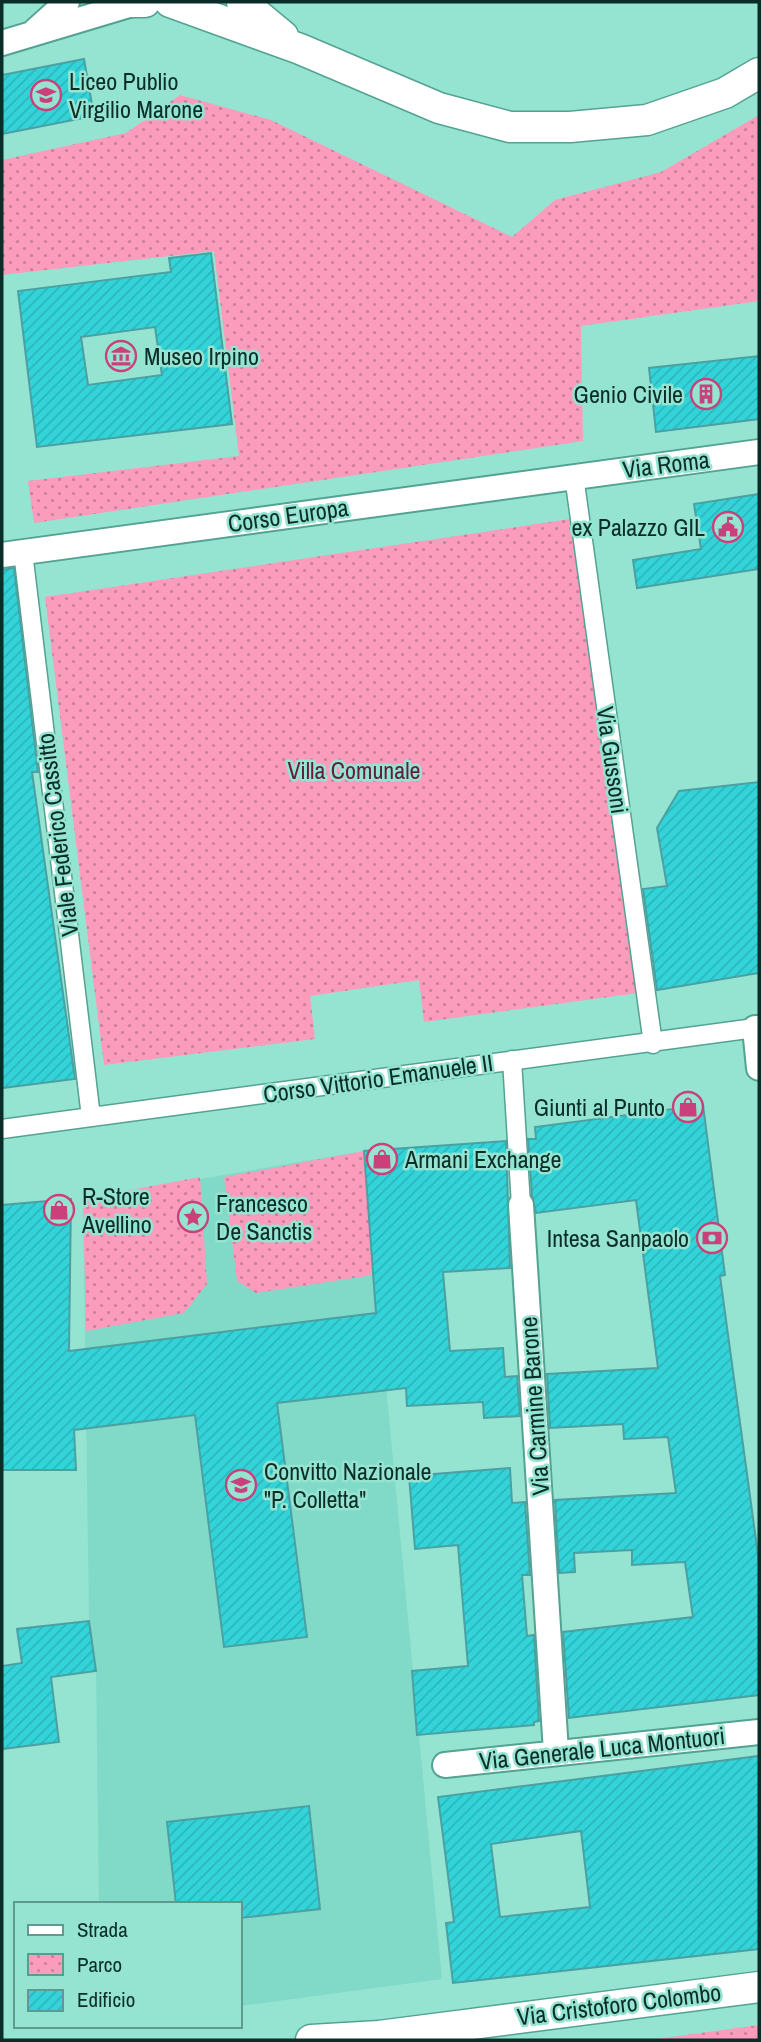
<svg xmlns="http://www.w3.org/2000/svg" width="761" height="2042" font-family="'Archivo Narrow',sans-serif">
<defs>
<pattern id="park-dots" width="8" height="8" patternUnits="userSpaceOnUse" patternTransform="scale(1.75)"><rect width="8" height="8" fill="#fb9cbc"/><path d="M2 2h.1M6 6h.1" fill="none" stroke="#c98099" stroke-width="1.8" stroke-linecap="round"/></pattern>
<pattern id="building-hatch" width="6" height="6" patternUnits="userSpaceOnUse" patternTransform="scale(1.75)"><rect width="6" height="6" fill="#33d4d9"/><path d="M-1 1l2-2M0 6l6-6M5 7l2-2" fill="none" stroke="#2cb6ba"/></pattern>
</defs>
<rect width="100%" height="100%" fill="#95e4d2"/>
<path fill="#81dac7" d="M364,1151L442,1979L240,2006V1904H99L96,1671L89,1621L83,1199Z"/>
<path fill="url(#park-dots)" d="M180,95L271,120L512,237L555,200L661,172L759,115V301L581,326L583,441L34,523L28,481L239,456L214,251L2,275V160L126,133Z
M570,519L638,993L424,1022L419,980L310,996L315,1039L104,1065L45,597Z
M364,1151L373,1275L256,1293L237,1281L224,1177Z
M200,1177L207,1284L184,1313L86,1331L83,1199Z
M759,2025V2040H649Z"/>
<path fill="url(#building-hatch)" stroke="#4ba0a2" stroke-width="2" fill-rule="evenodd" d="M84,59L94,116L2,134V75Z
M211,253L232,424L37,447L18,291L171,272L169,258ZM155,327L162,375L88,385L81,337Z
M759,356V419L656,432L649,368Z
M759,494V569L637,588L633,560L701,549L694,504Z
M14,568L38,772H32L75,1079L2,1088V570Z
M759,782V973L657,990L643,889L667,886L657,828L679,791Z
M703,1105L725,1275L720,1276L759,1562V1695L569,1718L563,1632L693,1617L685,1562L632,1565V1550L574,1553L575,1572L559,1573L555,1500L676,1493L668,1437L624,1439L623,1424L550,1428L547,1374L658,1368L636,1200L536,1213L532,1195L528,1139H536L535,1127Z
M506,1141L510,1268L443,1272L450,1351L503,1348L505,1377L517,1376L520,1416L484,1418L483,1402L407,1406L406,1388L277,1403L307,1637L224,1647L195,1415L74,1430L76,1470H2V1205L71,1199L69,1351L376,1313L364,1151Z
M510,1468L512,1503L525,1502L530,1575H522L527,1636L534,1635L539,1721L534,1722V1725L417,1735L412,1671L468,1666L458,1545L415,1549L409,1476Z
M89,1621L96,1671L51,1677L59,1742L2,1749V1666L22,1663L17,1629Z
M759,1756V1949L453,1983L446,1923L454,1922L438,1797ZM581,1831L590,1907L500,1917L491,1844Z
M309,1806L320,1909L240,1918V1904H176L167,1822Z"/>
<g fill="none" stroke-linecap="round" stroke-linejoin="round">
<g stroke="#54a292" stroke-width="21">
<path id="pedestrian" d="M574,476L653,1044
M23,552L91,1117
M512,1060L521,1205
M2,1129L755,1028"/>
</g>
<g stroke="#54a292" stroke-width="28">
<path id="minor" d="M35,31L67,2
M2,43L132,4
M2,555L759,452
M759,1028H755L759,1068
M521,1205L556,1752
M445,1765L759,1732"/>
</g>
<g stroke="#54a292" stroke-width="33">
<path id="tertiary" d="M125,2H145
M170,2L300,49L439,108L510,127H570L647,120L725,93L759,73
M242,2L283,36
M311,2040L379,2036L759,1987"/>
</g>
<use href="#pedestrian" stroke="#fff" stroke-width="18"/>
<use href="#minor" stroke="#fff" stroke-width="24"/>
<use href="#tertiary" stroke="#fff" stroke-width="30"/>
</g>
<defs>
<g id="school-ring" transform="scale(1.575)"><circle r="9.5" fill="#95e4d2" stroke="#c9407a" stroke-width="1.5"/><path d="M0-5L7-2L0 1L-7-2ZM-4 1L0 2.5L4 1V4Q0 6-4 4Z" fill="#c9407a"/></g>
<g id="museum-ring" transform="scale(1.575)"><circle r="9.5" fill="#95e4d2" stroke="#c9407a" stroke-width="1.5"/><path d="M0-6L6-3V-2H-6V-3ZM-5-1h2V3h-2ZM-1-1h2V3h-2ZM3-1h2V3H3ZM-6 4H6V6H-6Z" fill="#c9407a"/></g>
<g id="building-ring" transform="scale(1.575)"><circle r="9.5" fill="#95e4d2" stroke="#c9407a" stroke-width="1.5"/><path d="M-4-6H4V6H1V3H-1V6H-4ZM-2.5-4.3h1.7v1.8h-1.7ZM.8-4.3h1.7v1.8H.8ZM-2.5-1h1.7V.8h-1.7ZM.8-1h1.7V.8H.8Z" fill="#c9407a"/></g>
<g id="civic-ring" transform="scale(1.575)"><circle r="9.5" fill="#95e4d2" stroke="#c9407a" stroke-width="1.5"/><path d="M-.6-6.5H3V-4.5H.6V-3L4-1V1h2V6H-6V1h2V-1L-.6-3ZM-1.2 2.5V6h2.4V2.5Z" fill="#c9407a"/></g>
<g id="shop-ring" transform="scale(1.575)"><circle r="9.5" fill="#95e4d2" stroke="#c9407a" stroke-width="1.5"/><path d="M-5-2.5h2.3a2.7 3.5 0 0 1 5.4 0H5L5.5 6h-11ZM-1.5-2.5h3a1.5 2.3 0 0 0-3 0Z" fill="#c9407a"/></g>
<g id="sight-ring" transform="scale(1.575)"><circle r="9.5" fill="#95e4d2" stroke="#c9407a" stroke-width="1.5"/><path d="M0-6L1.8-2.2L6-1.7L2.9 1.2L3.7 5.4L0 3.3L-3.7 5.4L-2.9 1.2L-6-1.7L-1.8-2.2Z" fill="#c9407a"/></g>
<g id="bank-ring" transform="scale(1.575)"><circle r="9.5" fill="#95e4d2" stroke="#c9407a" stroke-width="1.5"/><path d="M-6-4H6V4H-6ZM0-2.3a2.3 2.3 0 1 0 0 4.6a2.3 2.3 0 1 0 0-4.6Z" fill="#c9407a"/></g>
</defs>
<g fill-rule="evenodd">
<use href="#school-ring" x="46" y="95"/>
<use href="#museum-ring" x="121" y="356"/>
<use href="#building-ring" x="706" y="394"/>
<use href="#civic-ring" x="728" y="527"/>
<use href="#shop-ring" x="688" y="1107"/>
<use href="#shop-ring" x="382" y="1159"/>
<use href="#shop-ring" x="59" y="1210"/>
<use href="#sight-ring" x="193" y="1217"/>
<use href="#bank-ring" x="712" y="1238"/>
<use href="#school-ring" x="241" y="1485"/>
</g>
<g text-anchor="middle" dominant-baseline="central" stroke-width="5" stroke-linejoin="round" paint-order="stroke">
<g font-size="24" fill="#0b2d27" stroke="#95e4d2" text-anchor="start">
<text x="69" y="81">Liceo Publio<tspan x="69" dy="28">Virgilio Marone</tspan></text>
<text x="144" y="356">Museo Irpino</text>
<text x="683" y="394" text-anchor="end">Genio Civile</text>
<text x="705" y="527" text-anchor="end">ex Palazzo GIL</text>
<text x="665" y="1107" text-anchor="end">Giunti al Punto</text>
<text x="405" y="1159">Armani Exchange</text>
<text x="82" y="1196">R-Store<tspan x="82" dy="28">Avellino</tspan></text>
<text x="216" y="1203">Francesco<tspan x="216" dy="28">De Sanctis</tspan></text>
<text x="689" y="1238" text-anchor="end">Intesa Sanpaolo</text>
<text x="264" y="1471">Convitto Nazionale<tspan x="264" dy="28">"P. Colletta"</tspan></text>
</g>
<g font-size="24" fill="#0b2d27" stroke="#95e4d2">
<text transform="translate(666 464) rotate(-7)">Via Roma</text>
<text transform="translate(288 515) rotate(-8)">Corso Europa</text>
<text transform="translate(613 760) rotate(82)">Via Gussoni</text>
<text transform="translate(57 835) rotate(-97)">Viale Federico Cassitto</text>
<text transform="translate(378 1078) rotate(-8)">Corso Vittorio Emanuele II</text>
<text transform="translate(534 1406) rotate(-94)">Via Carmine Barone</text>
<text transform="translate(602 1748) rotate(-6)">Via Generale Luca Montuori</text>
<text transform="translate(619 2004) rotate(-7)">Via Cristoforo Colombo</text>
</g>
<g font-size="24" fill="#671b3b" stroke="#95e4d2">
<text x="354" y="770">Villa Comunale</text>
</g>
</g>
<rect width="761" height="2042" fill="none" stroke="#0b2d27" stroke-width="7"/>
<rect x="14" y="1902" width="228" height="126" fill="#95e4d2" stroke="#5e9b8e" stroke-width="2"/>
<rect x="28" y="1925" width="35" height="10" fill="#ffffff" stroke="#5e9b8e" stroke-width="2"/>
<text x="77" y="1937" font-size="21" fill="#0b2d27">Strada</text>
<rect x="28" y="1954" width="35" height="21" fill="url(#park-dots)" stroke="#5e9b8e" stroke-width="2"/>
<text x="77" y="1972" font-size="21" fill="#0b2d27">Parco</text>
<rect x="28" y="1990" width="35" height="21" fill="url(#building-hatch)" stroke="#5e9b8e" stroke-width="2"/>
<text x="77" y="2007" font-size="21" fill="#0b2d27">Edificio</text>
</svg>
